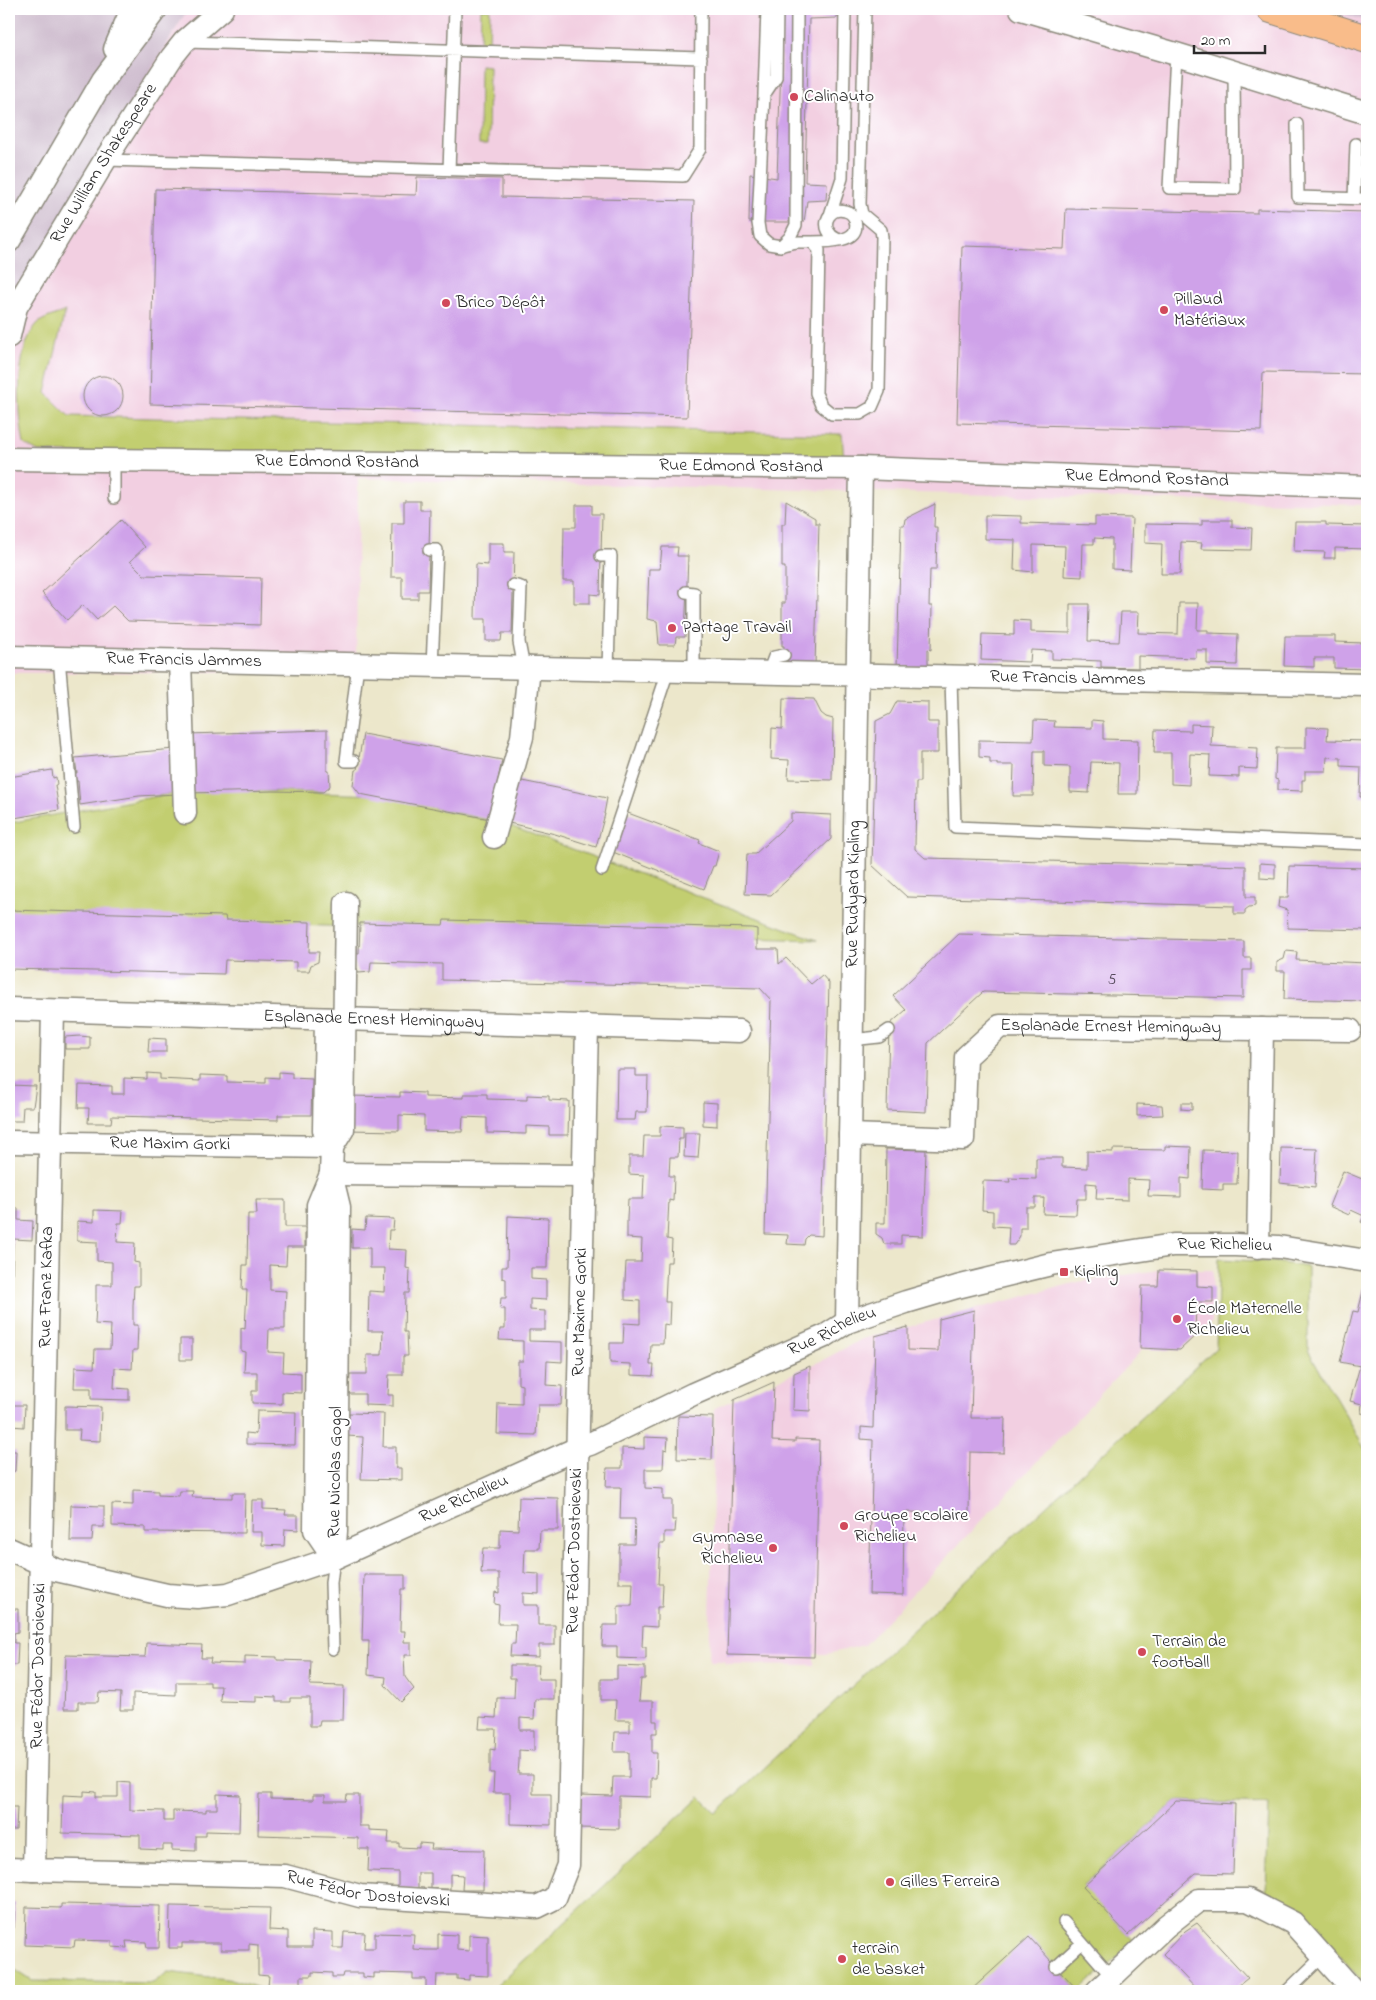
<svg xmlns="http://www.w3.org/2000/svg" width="1376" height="2000" font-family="'Indie Flower',sans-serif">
<rect width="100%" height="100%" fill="#fff"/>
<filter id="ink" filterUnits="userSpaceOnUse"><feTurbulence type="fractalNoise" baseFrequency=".02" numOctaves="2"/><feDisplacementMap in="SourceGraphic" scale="10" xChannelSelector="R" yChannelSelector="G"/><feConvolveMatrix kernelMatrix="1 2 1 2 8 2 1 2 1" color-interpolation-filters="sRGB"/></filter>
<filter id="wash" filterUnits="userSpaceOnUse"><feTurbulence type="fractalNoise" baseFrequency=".0096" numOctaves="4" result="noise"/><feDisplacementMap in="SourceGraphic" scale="20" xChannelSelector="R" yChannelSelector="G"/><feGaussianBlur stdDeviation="1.12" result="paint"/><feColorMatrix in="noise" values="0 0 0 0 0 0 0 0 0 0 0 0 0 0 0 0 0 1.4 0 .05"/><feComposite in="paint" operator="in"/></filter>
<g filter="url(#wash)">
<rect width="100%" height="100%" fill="#ece7cb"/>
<path fill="#f2cfe1" d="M188,9H1327L1367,21V505L358,478L356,671L9,673V305Z
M1159,1270H1213L1212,1322L1180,1350L1143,1349L864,1645L827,1654H814V1665L726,1664L725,1661H709L715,1408L821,1361L862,1339L1078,1282Z"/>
<path fill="#cfbdcf" d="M9,9H188L9,305Z
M1327,9H1367V21Z"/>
<path fill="#c2ce70" stroke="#767c4e" d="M481,9H490L489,44L480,43Z
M480,65L489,66L488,144H479Z
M65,311L46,393L69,416L842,434L845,474L38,452L24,444C18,413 14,350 37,324C43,318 57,315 65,311Z
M197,789L377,795L505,824L817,940L9,917V823Z
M1219,1259L1275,1262L1308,1267V1350L1367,1453V1987C1338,1955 1306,1909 1266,1892L1269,1804L1176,1801L1083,1886L1134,1941L1079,1991L1029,1938L971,1991H491L700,1797L716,1813L1216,1348Z
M14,1969L32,1981L153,1983L168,1972L234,1980L268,1991H9V1970Z"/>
<g id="blocks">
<path fill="#cfa2e9" d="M783,9L837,10V18L809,19L805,182L827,183L826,200L807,201L804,222H749L750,174L777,178Z
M417,177L502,179V197L694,201L687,417L150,404L155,189L416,195Z
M1066,209L1257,213V209L1367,212V374L1263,372L1261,431L957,423L962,246L1064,249Z
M83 396a20 20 0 1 1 40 0a20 20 0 1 1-40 0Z
M404,501H420V510H430L428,591H418V599H402V577H391L392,523H404Z
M786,501L815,518V523H819L815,665L784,664V646H782V603H785V567H782V524H785Z
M935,504L934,527H937L936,570H930L929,606H932L931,650L928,649V668L897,667L901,525H904L905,519Z
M576,505H592V514H602L600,595L590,594V603H574V581H563L564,527H576Z
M985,515L1021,516V523L1095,525V517L1132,518L1130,570L1112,569V539L1094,538V544H1083L1082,577L1064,576L1065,546L1033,545V572L1014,570L1015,540L985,539Z
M121,520L145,547L130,561L144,575L261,578L260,625L128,621L113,606L97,620L83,605L67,620L42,593Z
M1202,520H1232V527L1252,528L1251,550L1201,549L1202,543L1181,542L1180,574H1161L1162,544L1145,543V524L1202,525Z
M1295,522H1326V525L1367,526V549L1335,548V558H1324L1325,552L1294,551Z
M488,543H504V552H514L512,633H502L501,641H486V619H475L476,564L488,565Z
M662,547H678L677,556H688L685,637H676L675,645H659L657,621L647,619L649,569H660Z
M1179,603H1198L1197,630H1208V633L1238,634L1237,665L1207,664V650H1196V658L1138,656V668L1101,667V661L1052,659V651L1031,650L1030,662L981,660L982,634L1014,635V620L1031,621V632L1070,633V604H1089L1088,641L1119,642L1121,612H1139L1138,633L1178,634Z
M1365,614H1367V669L1334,668V658H1314V667L1284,666L1285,636H1335V642L1365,643Z
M783,698L814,699L821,713L826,717L833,719L832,780L788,779L789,760L771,759L772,728L782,729Z
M897,701L928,702V722H938V753H920V782H916L915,849L925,858L1246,866V897H1255V906L1249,907L1245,910V914H1234V906L907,897L872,865L876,721L890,714Z
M1034,720L1055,721L1054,727L1092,728V720L1103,721V739L1138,740L1137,794H1118L1119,763L1091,762L1089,793L1070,792V767L1044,766V751H1034L1033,796H1013L1014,765H997V763H990V758L979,757V740L1033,741Z
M1191,724L1212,725L1211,746L1258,748L1257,769L1239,768V777L1209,776L1210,755L1190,754L1189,785L1171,784V753H1154L1155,730L1191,731Z
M1306,727L1328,728L1327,740L1367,741V797H1360L1361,767L1341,766V758L1327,757L1326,771H1305V780H1302V791L1278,790V780L1275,779L1276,748H1306Z
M327,730V771H329L330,786L323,792L273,791L188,793L187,734Z
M363,734L502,760L490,819L360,794L353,785L355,770H357Z
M174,749L177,794L139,796L80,805L78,781H76L75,773H77L75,758Z
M52,770L53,778L56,777L57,785H55L59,810L9,819V777Z
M512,779L607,798L604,814H605L596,847L555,834L501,821Z
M628,813L700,840L699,843L719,851L715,866H713L704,889L613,852L622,829L620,828Z
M791,813L831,815V839L771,895L745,894L747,854H755L791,821Z
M1260,863L1275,864V879L1260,878Z
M1289,866L1367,868V930L1288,928L1287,910L1278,907L1279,898H1288Z
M9,910L225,916L226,920L310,922L309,952H319L318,962L311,965L309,971H296V962L225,960L224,974L9,969Z
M444,920L752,928L757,929V949H778L779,964L786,958L811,984L822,975L829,983L822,1236L809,1235L805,1239L804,1245L787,1244L788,1235L765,1234L771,1000L760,988L442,980V964L371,962L370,972L359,973L350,953H359L360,923L443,925Z
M959,934L1244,941V958H1251V970H1243V998L983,992L928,1043L926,1112L887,1110L889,1025L906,1010L893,996Z
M1286,951L1297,952L1296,960L1367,963V1001L1284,999L1285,971H1277V962L1284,959Z
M80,1036L90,1037V1049H65V1037Z
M149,1038L166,1039V1052H148Z
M617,1069H636V1076H648L647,1112H636L635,1120H616Z
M279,1072L292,1073V1078L312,1079L311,1115H278V1120L112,1116L111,1123H88L89,1108H78L79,1085L112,1086V1094H124V1078L147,1079V1073L160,1074V1079L200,1081V1075L227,1076V1082L266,1083V1077L279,1078Z
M9,1085L36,1086L33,1107H23L22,1121H9Z
M400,1092L425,1093V1097L464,1098V1094H487V1099L527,1100V1095L549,1096V1100L569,1101L568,1135H549V1127L526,1126V1134L487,1133V1118L463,1117L462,1132L424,1131V1116L399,1115V1131L348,1130V1096L400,1097Z
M703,1102L717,1103V1126L703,1125Z
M1181,1103H1192V1110L1181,1109Z
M1137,1104L1162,1105L1163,1115L1137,1116Z
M660,1126L683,1127V1139H679L678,1157H670L669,1176H674L673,1201L669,1200L667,1239L672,1240L671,1262H667L665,1302H670L669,1325L664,1324L663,1344H651L650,1365H654L653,1376L631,1375V1364L610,1363V1343H623L624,1323L640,1324V1301L625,1300V1282L626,1262H641L642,1239L627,1238V1219L628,1199H643L644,1175L629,1174V1156H643L644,1136H660Z
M685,1133H700L698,1158L684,1157Z
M1165,1146L1191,1147L1190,1179L1181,1178V1197L1148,1196L1149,1180L1128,1179V1200L1096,1199L1097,1184L1086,1183V1199H1077L1076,1215L1043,1214L1044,1198H1035V1207H1026V1228H1020V1236L1014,1245H1008L1009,1227L993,1226V1211L982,1210L983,1181L1010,1182L1009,1178L1036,1179V1158H1062V1167L1087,1168V1151L1113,1152V1149L1165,1150Z
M1281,1148L1317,1149L1315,1187L1280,1183Z
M886,1149L926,1150L923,1236L901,1235V1244H884L882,1238L876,1234V1223H885Z
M1203,1150L1238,1151L1237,1184H1223V1190L1202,1189Z
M1343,1171L1367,1181V1225L1361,1222L1364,1216L1351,1210L1349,1215L1329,1206Z
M256,1200H285V1227H305V1247H287L286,1266L270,1265V1290L286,1291L285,1310V1329H269L268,1352L284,1353L283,1372L301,1373V1393L282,1392V1404L252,1403V1391H257V1372H244L245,1352L241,1351V1328L245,1329L246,1309L247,1290H242L243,1265H247L248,1214H257Z
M9,1208H18V1220L33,1221L32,1240L13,1239L12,1291H9Z
M94,1210L123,1211L122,1223H118L117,1242L135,1243L134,1262L139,1263V1286H134L133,1306V1325H138L137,1350H133L132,1369L115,1368L114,1388L129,1389V1400L91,1399V1388H74L75,1367L94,1368L95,1349H110L111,1325L95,1324L96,1304V1285H112V1262L97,1261V1242L77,1241V1221L94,1222Z
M508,1216L548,1218L547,1268H531V1279L546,1280V1300L530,1299V1310L545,1311V1330H529V1341L562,1342V1362L547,1361L546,1385L562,1386L561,1405H538L536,1435L497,1434L498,1403L522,1404V1385L518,1384V1361H523V1341L499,1340L500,1329H505V1309H500L501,1298H506V1279L502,1278V1267H507Z
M366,1218L394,1219L393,1230H389L388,1249L407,1250L406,1268L410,1269L409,1293H405L404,1332H407L408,1356H403V1375H389L388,1395H393V1406L365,1405V1394H349L350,1374H367V1355H382L383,1331H368L369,1291L384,1292L385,1268H370V1248H352V1229L365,1230Z
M1159,1270L1197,1271V1286L1213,1287V1302H1196L1195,1336L1180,1350L1140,1348L1142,1286H1158Z
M1367,1275V1414L1361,1413L1362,1404L1350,1401L1360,1366L1340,1362L1353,1311L1358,1312Z
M9,1302H11L10,1352H9Z
M974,1310L971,1418H1005L1004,1453L970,1452L969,1513L904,1512L903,1595L869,1594L873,1440L861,1439V1427L873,1428L875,1336L908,1327V1350L938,1351L939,1319Z
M180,1339H192V1360H180Z
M810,1366V1411L793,1410L794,1373Z
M774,1382L772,1441L795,1442V1439L819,1440L814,1657L727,1655L734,1400Z
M9,1405H25L24,1427L11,1426L10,1448H9Z
M65,1406L101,1407L100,1441L79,1440L80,1430H65Z
M257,1411L296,1412L295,1445L246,1444V1433L256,1434Z
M349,1413L384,1414L383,1447H396V1468H401V1480L361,1479L363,1437L347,1436Z
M678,1416L713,1417L712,1460L677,1459Z
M644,1437L668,1438L667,1450L664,1449L663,1469H645V1488L663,1489V1500H672V1520H676L675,1532H664V1544H660L658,1584H663L662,1607H657V1627L643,1626L642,1647H646V1659L617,1658V1646H602L603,1625H618V1606H632L633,1583H619V1553L620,1544H634L635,1519H620L621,1487H606L607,1468H622V1448L644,1449Z
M9,1451H16L15,1471L9,1473Z
M133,1490L158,1491V1495L179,1496L180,1491H193L192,1497L232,1498V1493H245L244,1533L145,1532V1527L112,1526V1504L133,1505Z
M519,1497L558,1498V1530H540L539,1549H525L524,1573L539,1574V1594L523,1593V1605H538V1625H555V1645H539V1657L510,1656L511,1644H515L516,1624H498L499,1605L494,1604L495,1592L499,1593V1573H481L483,1548H500V1529L518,1530Z
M252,1500H263V1509L286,1510L285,1515H298V1530L285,1529L284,1546L262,1545V1532H251Z
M71,1505L104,1506V1527H93L92,1541H70Z
M364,1575H405V1589H401L400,1631H405L404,1642H411V1655H404L405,1677L414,1689L401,1702L385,1685L386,1677L368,1675L369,1641H362Z
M9,1609H18V1632L14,1633V1643H18L17,1665H9Z
M146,1643L202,1645L201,1658H211L210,1663L245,1664V1656L277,1657V1660L311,1661L310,1685L344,1686L343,1720H320L319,1726H310V1698H290V1702H276V1697L256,1696V1702L220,1701L221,1686H210V1682H176V1695L133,1693V1710H120L121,1693L99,1692L98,1702H78V1709H64L66,1655L145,1657Z
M510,1665H539L538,1679H554V1699H535L534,1719L520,1718V1730H534V1751L519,1750V1762L518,1774H533V1794H551V1825L510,1824V1793H493L494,1773H490V1749L495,1750L496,1729H479L480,1717L496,1718L497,1698H514L515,1678H510Z
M617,1666L645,1667V1679H641L639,1701H653V1721H657V1733H652V1753H657L656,1778H651V1797L619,1796V1829L580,1828L581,1795L612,1796L613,1777H629V1752H614L615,1732H630V1720H615L616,1700H601V1679H617Z
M118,1782L130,1783V1810L164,1811V1821H173V1811L206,1812V1809H217V1794L240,1795L239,1832L206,1831V1836H196V1851L172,1850V1845H163V1850L140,1849V1835L62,1833L63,1795L84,1796V1791L96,1792V1797H118Z
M259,1794H271V1799L313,1800V1795H325V1801H346L347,1795H359V1826H369V1830L389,1831L388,1843H399V1847L419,1848V1843L432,1844L431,1849L484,1850L483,1890H462L463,1875L450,1874V1889H431V1873H418V1889L398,1888V1872L368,1871L369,1849H358V1838L258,1835Z
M1176,1801L1235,1804L1233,1874L1196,1873L1128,1935L1083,1887Z
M9,1807H17L16,1830H9Z
M9,1903H15L14,1927H9Z
M61,1904L160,1906L159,1948H147L146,1942L126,1941L127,1948L112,1947V1941L75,1940L74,1947L25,1945L26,1907L61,1908Z
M170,1906L270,1908L269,1930L288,1931V1947H312V1931L333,1932V1948H343L344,1932L365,1933L364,1948H375V1933L414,1934L413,1949L426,1950H438V1934L457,1935V1950L469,1951V1935L488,1936V1976L469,1975V1980L457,1979V1975H437L436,1991H426V1979H413V1974L374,1973V1978L363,1977V1973H343L342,1977H332V1973L312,1972V1976H301V1986H268L269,1976L258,1975V1945L249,1944V1950H221V1943H182V1948H169Z
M1197,1923L1248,1978L1238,1986L1243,1991H1198L1163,1954L1185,1931Z
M1029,1937L1075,1987L1070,1991H970Z"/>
</g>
</g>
<g filter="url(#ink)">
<use href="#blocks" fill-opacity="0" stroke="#8c897b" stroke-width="1"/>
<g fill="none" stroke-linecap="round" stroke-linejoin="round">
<g stroke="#8c897b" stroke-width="14">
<path id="lane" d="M777,9L776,77L764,95L758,223L760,236L769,244L781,246L790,237L796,225L797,9
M186,42L701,58
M1176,54L1169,188L1235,189L1234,72
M764,94L767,9
M1297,124L1298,197L1367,199
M105,160L683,176L700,149L701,9
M449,170L455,9
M1354,199L1356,144
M830,215L842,178L845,9
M812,242L819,250L816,393L821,405L832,414H860L872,407L879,391L882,237L881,230L862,214L860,204L865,9
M783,245C788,244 793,242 798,242C812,241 863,247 855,221C854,216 850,212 845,211C826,206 819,231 837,239
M114,498V460
M429,550H437L432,666
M601,556H611L608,670
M513,585L521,587L519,642L524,668
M686,592L694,593V671
M59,658L74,827
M768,673L774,657L784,655
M951,677L955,827L1367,844
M354,761H346L358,664
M602,870L668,671
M851,1040L879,1037L889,1030
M333,1649L331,1583L334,1558
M1064,1922L1104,1968L1115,1975
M1056,1967L1082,1943
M1287,1991L1323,1956"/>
</g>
<g stroke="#8c897b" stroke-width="25">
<g id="street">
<path d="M1021,9L1176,54L1367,113"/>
<path d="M115,49L132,9"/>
<path d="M9,241L103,80L156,9"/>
<path id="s1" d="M9,336L16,307L105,160L172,57L184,42L222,9"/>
<path id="s2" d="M9,459L861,468L1367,487"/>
<path id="s3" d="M9,657L1367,685"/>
<path d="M180,660L185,813"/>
<path d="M494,837L522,737L529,668"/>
<path id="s4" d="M9,1009L739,1031"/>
<path id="s5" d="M53,1011L34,1870L285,1876L360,1896L537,1907L555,1898L568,1865L587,1026"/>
<path d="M326,1019L324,1130L332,1147L331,1174L339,1207L336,1531L334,1558"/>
<path id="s6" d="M850,1135L963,1139L966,1057L1000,1026L1350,1030"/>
<path id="s7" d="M9,1142L332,1147"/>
<path d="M332,1147L343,1129L346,903"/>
<path d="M331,1174L318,1205L315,1530L334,1558"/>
<path d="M331,1174L584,1176"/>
<path d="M1258,1247L1262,1029"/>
<path id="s8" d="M847,1322L861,468"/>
<path id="s9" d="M9,1549L56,1570L167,1595L197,1597L228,1594L334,1558L578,1448L590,1444L693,1394L825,1336L847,1322L906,1302L957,1287L1051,1264L1173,1245H1235L1279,1247L1367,1261"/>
<path d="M9,1869L34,1870"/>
<path d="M1097,1991L1166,1926L1199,1900H1248L1293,1923L1354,1991"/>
</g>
</g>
<g stroke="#8c897b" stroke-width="30">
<path id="primary" d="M1271,9L1367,39"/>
</g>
<use href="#lane" stroke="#fff" stroke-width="11"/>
<use href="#street" stroke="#fff" stroke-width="22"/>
<use href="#primary" stroke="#f9bc8a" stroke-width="28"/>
</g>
</g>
<g fill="#d1495b" stroke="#fff" stroke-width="2">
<circle cx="794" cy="97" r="5"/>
<circle cx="446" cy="303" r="5"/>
<circle cx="1164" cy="310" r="5"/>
<circle cx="672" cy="628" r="5"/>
<rect x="1059" y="1267" width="10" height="10" rx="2.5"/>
<circle cx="1177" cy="1319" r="5"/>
<circle cx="844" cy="1526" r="5"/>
<circle cx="773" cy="1548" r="5"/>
<circle cx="1142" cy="1652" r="5"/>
<circle cx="890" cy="1882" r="5"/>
<circle cx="842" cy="1959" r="5"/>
</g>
<g text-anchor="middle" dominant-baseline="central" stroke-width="4" stroke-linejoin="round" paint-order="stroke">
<g font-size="15" fill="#54495a">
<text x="1112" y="980">5</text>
</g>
<g font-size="18" fill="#2b2b2b" stroke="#fff" text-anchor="start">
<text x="804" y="97">Calinauto</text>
<text x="1174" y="300">Pillaud<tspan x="1174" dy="21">Matériaux</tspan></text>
<text x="456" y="303">Brico Dépôt</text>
<text x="682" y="628">Partage Travail</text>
<text x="1074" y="1272">Kipling</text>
<text x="1187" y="1309">École Maternelle<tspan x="1187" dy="21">Richelieu</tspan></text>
<text x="854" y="1516">Groupe scolaire<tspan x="854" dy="21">Richelieu</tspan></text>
<text x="763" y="1538" text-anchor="end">Gymnase<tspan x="763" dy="21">Richelieu</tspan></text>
<text x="1152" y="1642">Terrain de<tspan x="1152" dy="21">football</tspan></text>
<text x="900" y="1882">Gilles Ferreira</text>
<text x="852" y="1949">terrain<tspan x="852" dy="21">de basket</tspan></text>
</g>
<g font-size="18" fill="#2b2b2b" stroke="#fff">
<text stroke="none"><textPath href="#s1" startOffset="198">Rue William Shakespeare</textPath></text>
<text stroke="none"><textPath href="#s2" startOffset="328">Rue Edmond Rostand</textPath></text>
<text stroke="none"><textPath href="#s2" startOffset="732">Rue Edmond Rostand</textPath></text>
<text stroke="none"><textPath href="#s2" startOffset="1138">Rue Edmond Rostand</textPath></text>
<text stroke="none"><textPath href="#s3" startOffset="175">Rue Francis Jammes</textPath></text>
<text stroke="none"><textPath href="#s3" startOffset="1059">Rue Francis Jammes</textPath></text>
<text stroke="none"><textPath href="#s8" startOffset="428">Rue Rudyard Kipling</textPath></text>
<text stroke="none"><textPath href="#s4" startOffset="365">Esplanade Ernest Hemingway</textPath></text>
<text stroke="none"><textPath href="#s6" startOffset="352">Esplanade Ernest Hemingway</textPath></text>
<text stroke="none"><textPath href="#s7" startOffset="161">Rue Maxim Gorki</textPath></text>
<text stroke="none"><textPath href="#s9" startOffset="1291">Rue Richelieu</textPath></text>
<text transform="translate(47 1287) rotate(-89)">Rue Franz Kafka</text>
<text stroke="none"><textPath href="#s5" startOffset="1974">Rue Maxime Gorki</textPath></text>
<text stroke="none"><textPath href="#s9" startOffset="886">Rue Richelieu</textPath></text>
<text transform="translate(336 1472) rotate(-89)">Rue Nicolas Gogol</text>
<text stroke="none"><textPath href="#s9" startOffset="481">Rue Richelieu</textPath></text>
<text stroke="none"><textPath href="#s5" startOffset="1735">Rue Fédor Dostoievski</textPath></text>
<text transform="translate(39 1666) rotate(-89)">Rue Fédor Dostoievski</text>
<text stroke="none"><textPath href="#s5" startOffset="1195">Rue Fédor Dostoievski</textPath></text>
</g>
</g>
<rect width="1376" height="2000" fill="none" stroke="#fff" stroke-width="30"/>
<path d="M1194 45v8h71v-8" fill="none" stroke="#2b2b2b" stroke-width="2.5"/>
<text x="1201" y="45" font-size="15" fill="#2b2b2b" stroke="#ffffff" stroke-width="4" paint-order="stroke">20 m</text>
</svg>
